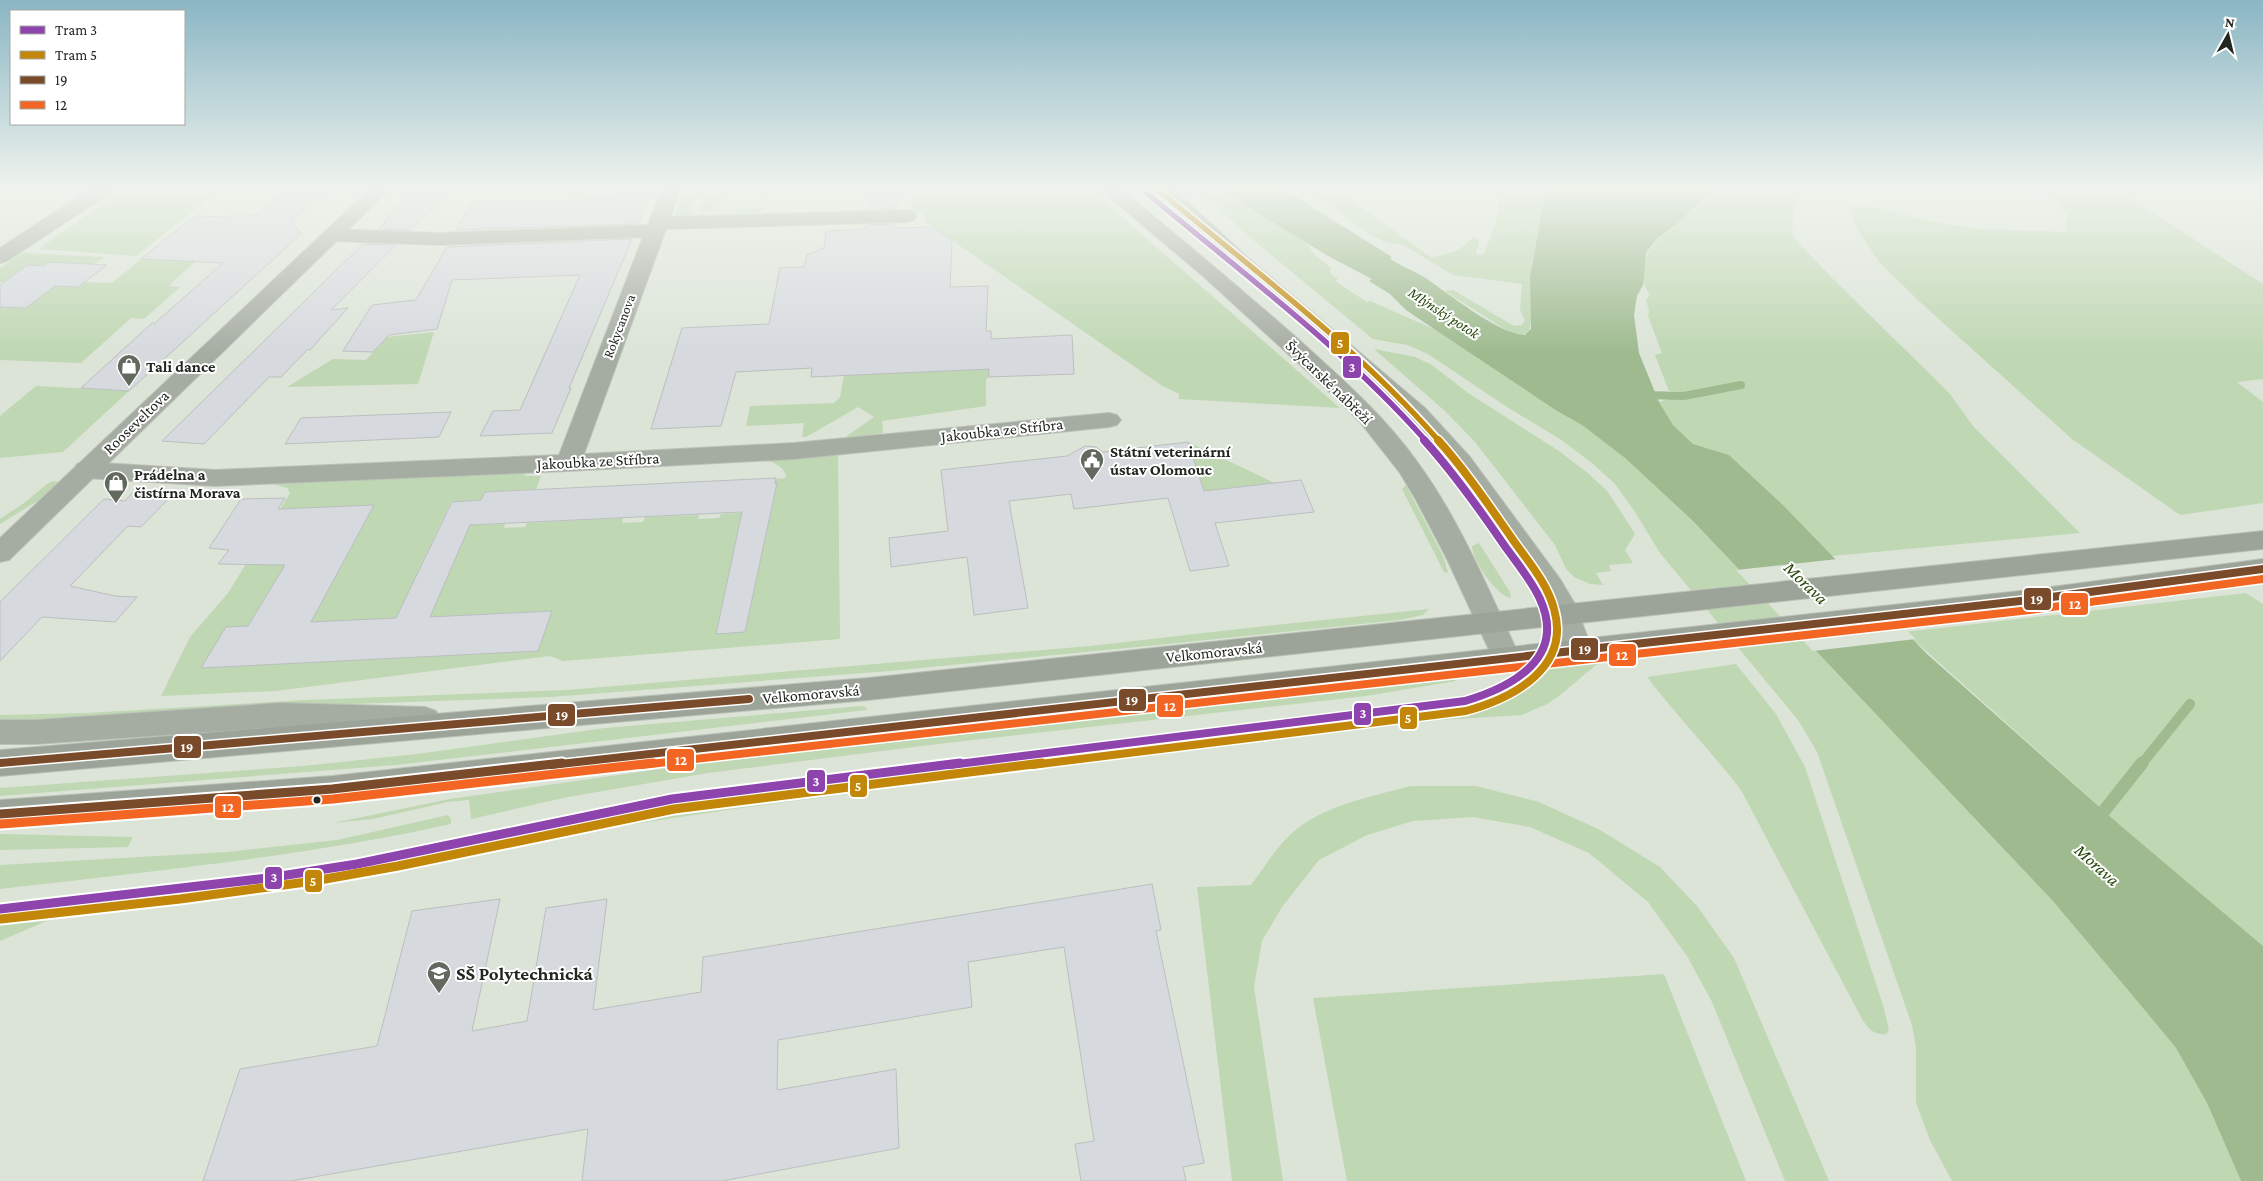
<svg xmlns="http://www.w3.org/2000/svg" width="2263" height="1181" font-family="'Crimson Pro',serif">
<rect width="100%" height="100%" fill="#dce4d8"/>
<path fill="#bfd7b2" d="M123,189H221L136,256L39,249Z
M693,189H700L689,218L676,216L675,214L683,194Z
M707,189H728L721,191L719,210L762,208L768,189L769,191C763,216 760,215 734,217L735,210L699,212Z
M913,189H1090L1340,408L1179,399V394L1161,385L927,223L923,213L911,212Z
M1198,189H1224L1248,207L1305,242L1315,255L1331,268L1330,273L1338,279L1335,281L1367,302L1370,301L1434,329L1557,411L1582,425L1625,458L1694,522L2052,900L2138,1002L2176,1048L2207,1103L2241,1181H1952L1930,1140L1916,1103V1047L1912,1025L1817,752L1798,720L1660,553L1635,512L1615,484L1592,463L1560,439L1507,407L1428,354L1407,345L1373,339L1253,240Z
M1304,189L1338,191L1432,258L1457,251L1474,237L1479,239L1476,255L1484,254L1495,225L1501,189H1546L1530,277L1531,321L1529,333L1521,335L1509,332L1445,291L1453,290L1514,326L1521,325L1525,321L1520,310L1522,284L1453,275L1403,245L1387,243L1373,236Z
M1713,189H1797L1792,232L1795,239L1833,279L1935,379L1950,394L1973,426L2080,533L1832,556L1783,505L1729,455L1693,444L1673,425L1659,402L1671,398L1683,399L1679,392L1669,391L1655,355L1662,353L1648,316L1649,311L1646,300L1650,295C1643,286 1641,278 1643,266C1648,244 1663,236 1679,222C1691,211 1701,199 1713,189Z
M2049,189H2117L2263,284V379L2237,382L2263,402V503L2180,515L2072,439L1921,303L1880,263L1856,228L1849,206L1881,208L1924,220L1976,229L2066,232L2067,214Z
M22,253L104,257L91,266V264L49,262L44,266L27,265L4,282H0V268Z
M141,259L195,262L168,286L180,287L144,319L131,318L81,363L0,360V307L26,308L51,285L78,287L85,282L112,283Z
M434,332L418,384L287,387L333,359L366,360L387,337Z
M1374,349L1415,357L1432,365L1468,393L1559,451L1589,474L1608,492L1635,534L1625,550L1633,563L1609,565L1611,571L1596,573L1603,585L1590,584L1574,577L1566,569L1555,545L1475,442L1445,411Z
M989,369V377L986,379V406L882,421L883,433L847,438V436L874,417L858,407L806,437H802L804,423L746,426L750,406L834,403L840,397L844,375Z
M36,386L129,391L63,452L0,458V416Z
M1188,442L1275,483L1204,491Z
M838,455L840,639L563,661L550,656L276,691L161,696L190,637L228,593L290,493L287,488L270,483L527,471L524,476H541L536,489L485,492L481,500L451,502L412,585L470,525L505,524L504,528L525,527L527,523L623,518L622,523L643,522L645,517L699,515L698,519L719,518L721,514L769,511L775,479L786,478C786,468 776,464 767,460Z
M53,481L59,482L39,500L0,524V519L24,503L47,484Z
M1406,485L1444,558L1448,573L1444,572L1402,489Z
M1479,543L1510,592L1511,598C1496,596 1472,560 1472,546Z
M2246,593L2263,604V946L2121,826L1905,632Z
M1429,609L1423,615L1400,620L1168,644L890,671L630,691L550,697L352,704L141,716L0,721V715L87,713L305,700L567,690L1090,646L1275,625Z
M1618,659L1597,664L1559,696L1547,704L1522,715L1440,720L1124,758L748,807L565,834L567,825L608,816L745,796L1426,710L1467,703L1471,709C1501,707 1530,690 1546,665Z
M1736,664L1776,714L1805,767L1883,1005L1889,1030L1886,1034C1874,1036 1868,1028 1862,1019L1741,790C1711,751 1677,716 1647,677Z
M1454,677L1456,681L1366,696L938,744L708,773L568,797L471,819L469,800L448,802L373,819L333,823L450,799L744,757Z
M862,706L867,708L866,710L396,765L0,796V788L303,766L417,754L605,728Z
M1411,786H1476L1539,802L1600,830L1660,867L1697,906L1734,958L1829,1181H1785L1712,1002L1687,956L1648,902L1589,853L1530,827L1472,817L1413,821L1367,835L1319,860L1282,907L1262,941L1254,987L1283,1181H1232L1197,887L1251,885C1264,868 1275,849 1291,834C1323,805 1370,797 1411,786Z
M448,815L451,819V824C303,857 150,871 0,889V865L227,852L337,840Z
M0,834L133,837L128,847L0,850Z
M65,913L0,941V919Z
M1664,974L1746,1181H1347L1313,998Z"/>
<path fill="#9eba8e" d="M1224,189H1283L1392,257L1390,259C1401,266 1412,270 1424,277C1447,292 1499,335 1525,335L1531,329L1530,277L1546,189H1713L1679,222L1656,240L1646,253L1643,285L1637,296L1634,315L1639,353L1659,402L1673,425L1693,444L1729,455L1783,505L1927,654L2121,826L2263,946V1181H2241L2207,1103L2176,1048L2138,1002L2052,900L1694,522L1625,458L1582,425L1557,411L1434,329L1406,310L1390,294L1369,281L1372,279L1328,256L1248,207Z"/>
<path fill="#dce4d8" d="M1838,559L1906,630L1916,639L1813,651L1736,570Z"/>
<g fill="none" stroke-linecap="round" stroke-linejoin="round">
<path stroke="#9eba8e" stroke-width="8" d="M1643,395L1684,396L1741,385"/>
<path stroke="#9eba8e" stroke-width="10" d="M2141,765L2190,704"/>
<path stroke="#9eba8e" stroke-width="13" d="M2104,811L2142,763"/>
</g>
<path fill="#d6dadf" stroke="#babfbe" d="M286,189H327L292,221L301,234L129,391L81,388L152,323H155L223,263L141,259L194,216L229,217L233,214L256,215Z
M416,189H452L411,230L379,229L386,222H383Z
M619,189H653L638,224L456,230L472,203L614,199Z
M873,189H900L897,208L869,209Z
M895,224V228L933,227L952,240L950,287L988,286L986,331H991V339L1072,335L1074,374L989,377V369L811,377L812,368L736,372L721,426L651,429L682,328L769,324L780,268L804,267L807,255L824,248L826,231L865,229L866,225Z
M632,239L569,388H571L552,433L480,436L493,411L520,410L580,275L452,280L437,329L389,335L373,352L343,351L372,305L416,300L447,247Z
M363,244L396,245L331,310L348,308L310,350L308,349L281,377H269L204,444L162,441Z
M49,262L107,265L78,287L55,286L26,308L0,307V285L27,265L44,266Z
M451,412L439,437L285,444L301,418Z
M1188,442L1204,491L1301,480L1314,512L1215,523L1229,566L1190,571L1168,498L1074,509L1071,494L1009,501L1028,608L974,615L967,557L891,567L889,538L948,531L941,470L1067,456L1085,446L1096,447L1103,452Z
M776,478L775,484L777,483L745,632L716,634L742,512L470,525L430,617L552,611L538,651L201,668L226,627L248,626L285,565L218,564L229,550L209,548L241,499L285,498L278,509L374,505L311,622L396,618L452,502L481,500L485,492Z
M133,492L172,495L141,527L128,526L70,586L115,596L137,597L115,622L42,617L0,661V602L104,499L125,501Z
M1152,884L1161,930L1156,931L1204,1163L1183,1167L1186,1181H1081L1075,1144L1094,1141L1064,947L968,962L972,1007L778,1040L777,1090L896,1069L899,1148L722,1181H582L588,1129L291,1181H203L240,1069L377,1046L412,911L500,899L472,1031L527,1021L546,908L607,899L593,1010L701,992L703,957Z"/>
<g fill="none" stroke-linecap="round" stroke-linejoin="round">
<g stroke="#bbc1b7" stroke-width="2">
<path id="minor" d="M90,189H112L110,193L7,261L0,263V248Z
M662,189H680L670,217L907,210L914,212L917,216L914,220L907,222L666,229L584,454L794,443L1109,413L1117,415L1121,420L1117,425L1109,427L794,459L568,471L215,486L86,478L77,476L74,470L77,464L86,462L215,470L559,455L643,237L440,245L332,241L325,239L322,235L325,231L332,229L440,233L648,225Z
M1100,189H1121C1180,238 1239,287 1297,338C1340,377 1384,415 1418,463C1461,522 1489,592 1520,657L1516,665L1506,668L1496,665L1447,559L1415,498L1400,473L1360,422L1333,395L1204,277Z
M1154,189H1174L1248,258L1425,408L1470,457L1560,579L1575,604L1592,649L1588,657L1578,660L1568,657L1547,605L1540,593L1452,469L1409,418L1234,266Z"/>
</g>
<g stroke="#bbc1b7" stroke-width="2">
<path id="tertiary" d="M370,189H390L9,560L0,562V538Z
M280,703L425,707L436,711L440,719L436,727L425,731L280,727L36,744H0V720H36Z"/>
</g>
<g stroke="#bbc1b7" stroke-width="2">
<path id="primary" d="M2263,531V549L868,700L0,776V750L868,678Z
M2263,559V579L2029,610L332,802L0,828V800L332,776L2029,590Z"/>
</g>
<use href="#minor" fill="#a5aca2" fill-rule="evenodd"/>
<use href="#tertiary" fill="#a5aca2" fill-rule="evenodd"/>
<use href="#primary" fill="#9ca398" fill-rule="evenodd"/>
<g stroke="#fff" stroke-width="11">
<path id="bus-1-far1" d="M0,763L749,699
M551,765L2029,600L2263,569"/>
</g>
<g stroke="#fff" stroke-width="13">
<path id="bus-1" d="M0,814L332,789L562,763"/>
</g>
<g stroke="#fff" stroke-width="11">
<path id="bus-2-far1" d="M641,765L2030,610L2263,579"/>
</g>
<g stroke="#fff" stroke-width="13">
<path id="bus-2" d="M1,824L333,799L653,763"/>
</g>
<use href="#bus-1-far1" stroke="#7a4b2a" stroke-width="8"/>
<use href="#bus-1" stroke="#7a4b2a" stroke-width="9"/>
<use href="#bus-2-far1" stroke="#f26522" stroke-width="8"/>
<use href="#bus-2" stroke="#f26522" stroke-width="9"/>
<g stroke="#fff" stroke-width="9">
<path id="tram-1-far2" d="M1142,189C1238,270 1342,346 1426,441"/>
</g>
<g stroke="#fff" stroke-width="11">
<path id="tram-1-far1" d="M950,765L1465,701C1512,687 1567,658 1540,599C1531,579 1515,561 1502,542C1478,507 1453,472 1424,440"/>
</g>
<g stroke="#fff" stroke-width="13">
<path id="tram-1" d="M0,909L268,878L357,864L672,799L960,763"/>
</g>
<g stroke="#fff" stroke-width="9">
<path id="tram-2-far2" d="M1157,189C1253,270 1356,346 1439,441"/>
</g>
<g stroke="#fff" stroke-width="11">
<path id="tram-2-far1" d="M1032,765L1466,711C1513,698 1571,668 1554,609C1547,582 1526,559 1511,537C1488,504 1465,470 1438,440"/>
</g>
<g stroke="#fff" stroke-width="13">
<path id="tram-2" d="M1,919L180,899L314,881L398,866L674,809L1042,763"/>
</g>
<use href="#tram-1-far2" stroke="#8e44ad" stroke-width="5.5"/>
<use href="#tram-1-far1" stroke="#8e44ad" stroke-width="8"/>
<use href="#tram-1" stroke="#8e44ad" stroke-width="9"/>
<use href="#tram-2-far2" stroke="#c28608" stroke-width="5.5"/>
<use href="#tram-2-far1" stroke="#c28608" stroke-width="8"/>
<use href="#tram-2" stroke="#c28608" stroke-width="9"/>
</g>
<linearGradient id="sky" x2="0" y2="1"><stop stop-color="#8ab6c4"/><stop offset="0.53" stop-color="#eff3ed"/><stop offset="1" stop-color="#eff3ed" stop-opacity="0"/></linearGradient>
<rect width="2263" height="354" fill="url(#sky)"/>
<defs>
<g id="shop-pin" transform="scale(1.25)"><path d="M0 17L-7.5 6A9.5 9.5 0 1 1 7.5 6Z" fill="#62695f" stroke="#fff"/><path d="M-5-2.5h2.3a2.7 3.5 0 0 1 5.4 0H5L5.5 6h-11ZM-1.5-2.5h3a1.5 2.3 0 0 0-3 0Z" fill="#fff"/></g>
<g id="civic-pin" transform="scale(1.25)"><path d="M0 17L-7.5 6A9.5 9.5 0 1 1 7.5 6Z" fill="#62695f" stroke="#fff"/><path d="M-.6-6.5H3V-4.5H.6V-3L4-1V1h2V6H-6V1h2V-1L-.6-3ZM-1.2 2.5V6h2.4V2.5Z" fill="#fff"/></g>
<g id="school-pin" transform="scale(1.25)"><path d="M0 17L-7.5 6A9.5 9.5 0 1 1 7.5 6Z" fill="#62695f" stroke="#fff"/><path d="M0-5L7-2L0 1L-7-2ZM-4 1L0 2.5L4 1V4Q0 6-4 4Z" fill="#fff"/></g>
</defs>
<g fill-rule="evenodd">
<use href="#shop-pin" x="129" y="366"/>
<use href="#civic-pin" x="1092" y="460"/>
<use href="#shop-pin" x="116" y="483"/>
<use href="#school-pin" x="439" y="973"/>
</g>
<circle fill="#21271e" stroke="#fff" stroke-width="2" cx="317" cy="800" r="4.5"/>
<g text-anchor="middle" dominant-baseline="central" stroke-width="4" stroke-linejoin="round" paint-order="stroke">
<g font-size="14" fill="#21271e" stroke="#fff">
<text transform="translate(619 326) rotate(-69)">Rokycanova</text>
</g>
<g font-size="15" font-style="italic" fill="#244709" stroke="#fff">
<text transform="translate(1444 313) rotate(33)">Mlýnský potok</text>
</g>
<g font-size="16" font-weight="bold" fill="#21271e" stroke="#fff" text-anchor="start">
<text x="146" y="366">Tali dance</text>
<text x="1110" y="451">Státní veterinární<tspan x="1110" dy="18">ústav Olomouc</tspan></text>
<text x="134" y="474">Prádelna a<tspan x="134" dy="18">čistírna Morava</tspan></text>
</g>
<g font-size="16" fill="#21271e" stroke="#fff">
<text transform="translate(1329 382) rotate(44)">Švýcarské nábřeží</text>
<text transform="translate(136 422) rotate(-44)">Rooseveltova</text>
<text transform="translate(1002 430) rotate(-6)">Jakoubka ze Stříbra</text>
<text transform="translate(598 461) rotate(-3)">Jakoubka ze Stříbra</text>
<text transform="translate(1214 652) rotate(-6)">Velkomoravská</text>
<text transform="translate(811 694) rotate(-5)">Velkomoravská</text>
</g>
<g font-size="18" font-style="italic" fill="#244709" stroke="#fff">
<text transform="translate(1806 583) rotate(44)">Morava</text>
<text transform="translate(2097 865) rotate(42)">Morava</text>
</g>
<g font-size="19" font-weight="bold" fill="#21271e" stroke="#fff" text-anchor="start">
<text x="456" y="973">SŠ Polytechnická</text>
</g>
</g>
<g stroke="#fff" stroke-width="2">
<rect x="1330" y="331" width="20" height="24" rx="5" fill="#c28608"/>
<rect x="1342" y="355" width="20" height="24" rx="5" fill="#8e44ad"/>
<rect x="2023" y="587" width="29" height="24" rx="5" fill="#7a4b2a"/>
<rect x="2060" y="592" width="29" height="24" rx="5" fill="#f26522"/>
<rect x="1570" y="637" width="29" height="24" rx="5" fill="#7a4b2a"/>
<rect x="1608" y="643" width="29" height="24" rx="5" fill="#f26522"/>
<rect x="1118" y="688" width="29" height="24" rx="5" fill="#7a4b2a"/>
<rect x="1156" y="694" width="28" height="24" rx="5" fill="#f26522"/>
<rect x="1353" y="702" width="19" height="24" rx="5" fill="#8e44ad"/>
<rect x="547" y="703" width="29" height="24" rx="5" fill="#7a4b2a"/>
<rect x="1399" y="706" width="19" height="24" rx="5" fill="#c28608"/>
<rect x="173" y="735" width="29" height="24" rx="5" fill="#7a4b2a"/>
<rect x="666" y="748" width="29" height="24" rx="5" fill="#f26522"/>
<rect x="806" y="769" width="20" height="24" rx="5" fill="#8e44ad"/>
<rect x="849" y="774" width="19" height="24" rx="5" fill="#c28608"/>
<rect x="214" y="795" width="28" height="24" rx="5" fill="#f26522"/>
<rect x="264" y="866" width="19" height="24" rx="5" fill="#8e44ad"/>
<rect x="304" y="869" width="19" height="24" rx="5" fill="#c28608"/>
</g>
<g font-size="14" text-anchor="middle" font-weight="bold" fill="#fff">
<text x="1340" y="348">5</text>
<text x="1352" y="372">3</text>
<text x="2037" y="604">19</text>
<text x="2075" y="609">12</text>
<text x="1585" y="654">19</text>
<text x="1622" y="660">12</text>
<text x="1132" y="705">19</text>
<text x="1170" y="711">12</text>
<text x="1363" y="718">3</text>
<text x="562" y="720">19</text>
<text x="1408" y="723">5</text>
<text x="187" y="752">19</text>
<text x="681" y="765">12</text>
<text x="816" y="786">3</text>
<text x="858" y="791">5</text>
<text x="228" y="812">12</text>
<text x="274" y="882">3</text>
<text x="313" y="886">5</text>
</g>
<rect x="10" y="10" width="175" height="115" fill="#ffffff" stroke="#a6a9a5"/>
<rect x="20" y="26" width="25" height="8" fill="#8e44ad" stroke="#a6a9a5"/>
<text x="55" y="35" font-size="15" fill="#21271e">Tram 3</text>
<rect x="20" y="51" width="25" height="8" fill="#c28608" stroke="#a6a9a5"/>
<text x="55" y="60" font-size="15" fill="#21271e">Tram 5</text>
<rect x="20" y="76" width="25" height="8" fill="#7a4b2a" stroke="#a6a9a5"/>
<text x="55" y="85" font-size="15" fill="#21271e">19</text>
<rect x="20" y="101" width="25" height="8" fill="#f26522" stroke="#a6a9a5"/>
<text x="55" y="110" font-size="15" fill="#21271e">12</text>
<g transform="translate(2228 35) rotate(8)" stroke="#ffffff" stroke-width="4" paint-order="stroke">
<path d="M0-4L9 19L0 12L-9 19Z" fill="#21271e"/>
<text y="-8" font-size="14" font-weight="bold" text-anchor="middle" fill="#21271e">N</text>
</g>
</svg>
